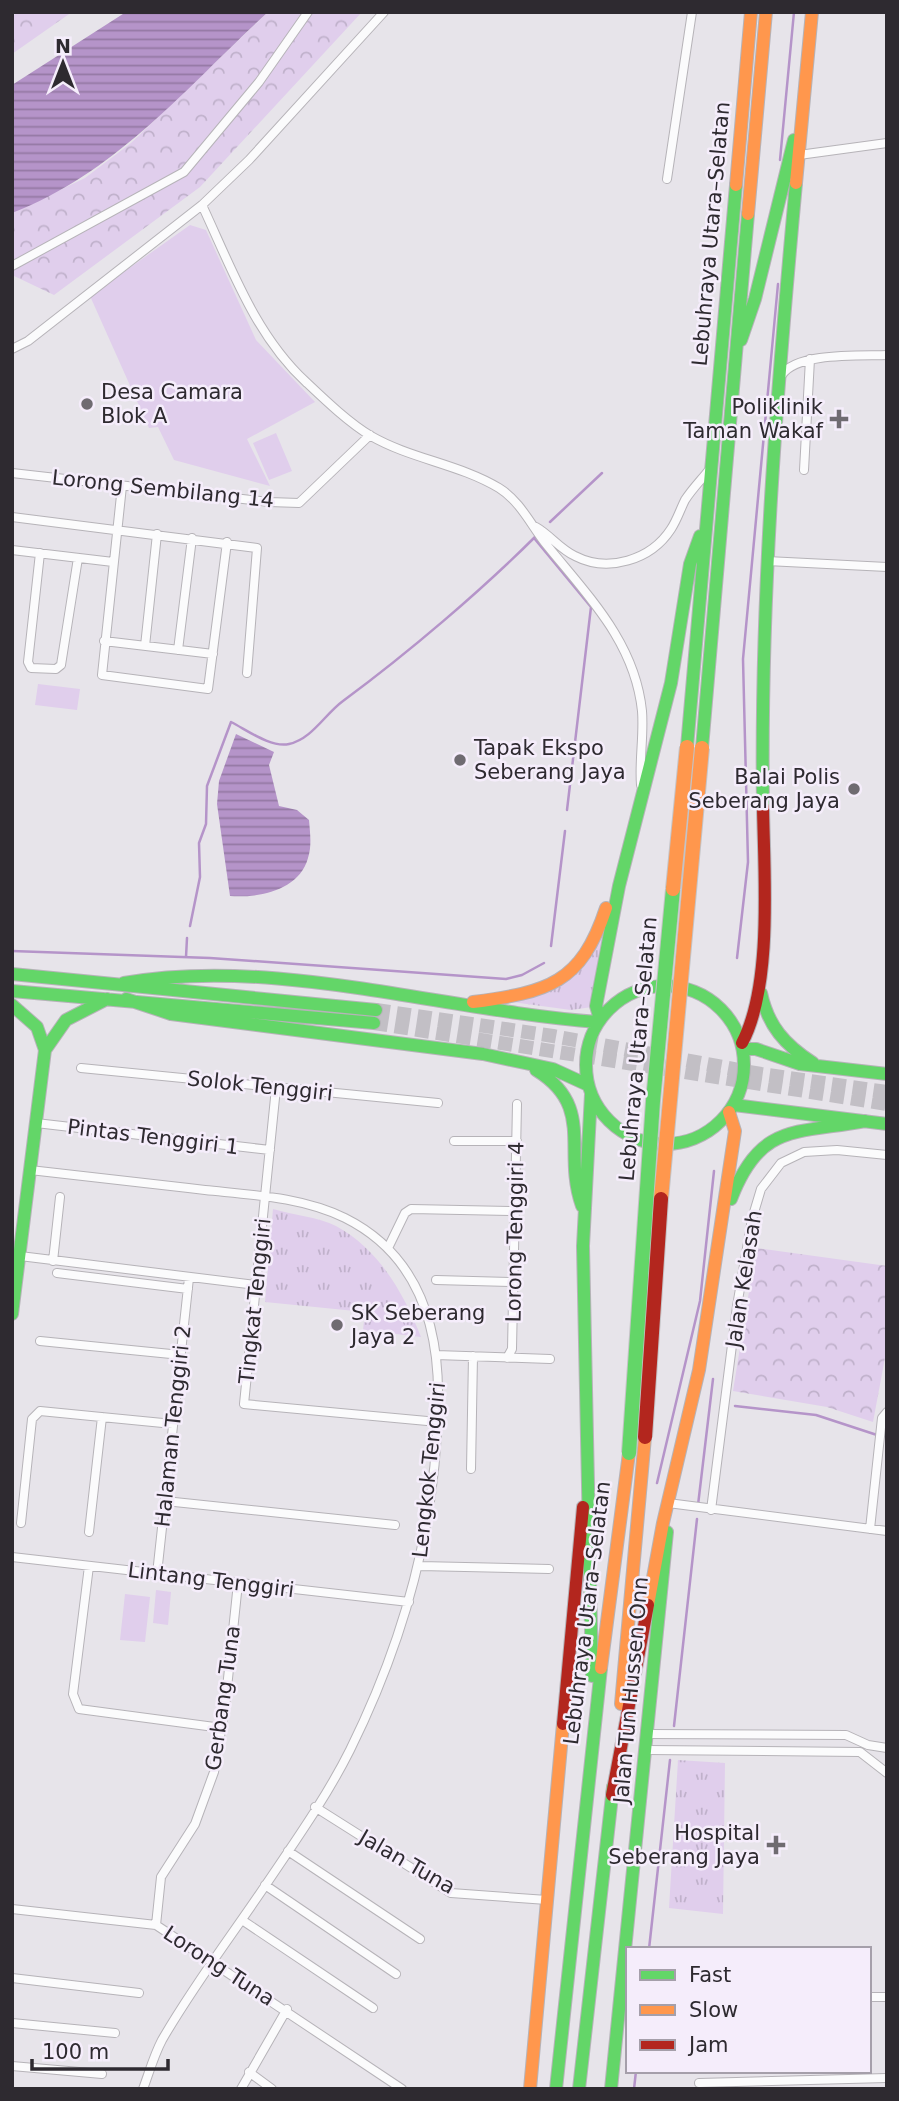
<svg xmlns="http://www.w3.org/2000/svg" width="899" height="2101" font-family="'DejaVu Sans',sans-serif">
<defs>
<pattern id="grass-tufts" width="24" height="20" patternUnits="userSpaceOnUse" patternTransform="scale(1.75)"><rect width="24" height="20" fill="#e0ceec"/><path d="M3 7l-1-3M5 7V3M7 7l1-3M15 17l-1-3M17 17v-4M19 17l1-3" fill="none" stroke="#c0b1cb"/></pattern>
<pattern id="forest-crowns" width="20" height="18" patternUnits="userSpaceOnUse" patternTransform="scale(1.75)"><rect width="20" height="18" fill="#e0ceec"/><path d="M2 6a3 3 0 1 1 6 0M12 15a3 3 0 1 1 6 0" fill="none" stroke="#c0b1cb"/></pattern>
<pattern id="water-rules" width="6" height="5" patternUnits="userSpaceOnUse" patternTransform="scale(1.75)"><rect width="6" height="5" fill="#b594c9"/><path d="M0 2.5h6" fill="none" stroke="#9479a4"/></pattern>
</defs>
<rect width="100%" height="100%" fill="#e7e4ea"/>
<path fill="url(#grass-tufts)" d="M608,928L592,1007L571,1010L505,1001C567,994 576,977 608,928Z
M273,1209C293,1215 319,1217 336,1226C379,1249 404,1294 421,1337L363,1330L365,1312L265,1302Z
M678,1760L725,1763L723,1914L669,1908Z"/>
<path fill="url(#forest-crowns)" d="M19,12H72L12,54V16Z
M268,12H362L200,187L54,295L12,275V213L85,178L131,143Z
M756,1248L887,1266V1347L873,1422L827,1407L733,1391Z"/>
<path fill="#e0ceec" d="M190,225L206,230L256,340L315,402L247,439L270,486L174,460L158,427L149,428L90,296Z
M276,433L292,471L269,480L253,443Z
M38,684L80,689L77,710L35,705Z
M396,1305L404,1325L388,1332L380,1312Z
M156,1590L171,1592L168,1625L153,1623Z
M125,1594L150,1597L145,1642L120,1640Z"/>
<path fill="url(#water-rules)" d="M126,12H268C186,87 119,171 12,213V85Z
M236,734L274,752L269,765L279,806L297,810L309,820C310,832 312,846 308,858C299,891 258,898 230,896L217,804L219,781Z"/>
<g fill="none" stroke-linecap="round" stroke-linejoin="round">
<path stroke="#b594c9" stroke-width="2.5" d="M780,160L794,12
M550,522L602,473
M534,538L591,607L567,810
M190,926L200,877L199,843L206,824L207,786L231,722C247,730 271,748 289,744C312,739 325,714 343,701C408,653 481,591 538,534
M551,946L565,831
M12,951L210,958L506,979L522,975L544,963
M186,957L187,938
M737,958L748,862L743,659L778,284
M735,1406L816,1415L877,1435
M657,1483L700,1301L714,1171
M698,1505L713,1379
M674,1726L697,1519
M649,1949L670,1760
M634,2089L636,2071"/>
<path stroke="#c2bfc5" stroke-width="14" stroke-dasharray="14 7" stroke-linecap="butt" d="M376,1010L553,1036L761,1074L887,1092
M374,1023L887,1104"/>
<g stroke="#b6b3b8" stroke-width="10">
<path id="street" d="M799,155L887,143
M667,179L692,12
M202,205C231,267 255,335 306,382C325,400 349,423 371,436C411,459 459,464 499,488C520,501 531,525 546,544C587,595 635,642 642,711C644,736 639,760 641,785
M12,266L184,172L259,82L308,12
M12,349L28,341L202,205L249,160L384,12
M782,375C796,352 861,356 887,355
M804,470L810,359
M12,473L269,502L299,503L370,435
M122,486L102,675L208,689L227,542
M12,517L257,548L247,673
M536,527C550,535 560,549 575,556C608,573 651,560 671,529C677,520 680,510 685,500C692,489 701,480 709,470
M12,550L113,562
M40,553L28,662L31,668L56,669L61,665L78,558
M767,561L887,567
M104,641L213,654
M145,646L157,534
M178,650L192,538
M81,1068L438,1103
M276,1088L244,1404L438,1422
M36,1123L270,1150
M454,1141H517
M30,1170C89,1177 147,1183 205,1190C253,1195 302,1197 345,1218C419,1255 440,1327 438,1405C436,1526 404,1641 350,1750C327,1796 296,1840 267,1883C232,1935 193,1986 162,2040C154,2055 149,2073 143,2089
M389,1246L405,1213L411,1209L515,1211
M20,1256L256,1285
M53,1261L60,1197
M57,1273L188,1289
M436,1280L514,1282
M40,1341L181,1355
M436,1355L550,1359
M507,1358L512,1349L517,1104
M471,1469L473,1356
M165,1501L395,1525
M668,1503L887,1531
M711,1510L737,1306L752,1219L761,1189L781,1163L804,1152L837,1150L887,1155
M21,1523L32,1419L40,1411L173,1424
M870,1529L882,1418L887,1412
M89,1532L102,1417
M12,1557L409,1602
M89,1566L73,1694L79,1709L222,1728
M420,1566L549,1569
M157,1574L189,1278
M648,1734L846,1735L868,1745L887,1748
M647,1750L860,1752L887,1773
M315,1807L451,1893L547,1900
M288,1851L420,1939
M265,1885L396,1974
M12,1909L156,1925L402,2089
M242,1920L373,2008
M156,1925L161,1877L195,1824L214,1772L225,1707L238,1583
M12,1978L139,1993
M869,1997H887
M12,2023L115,2033
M12,2066L102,2074
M249,2072L272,2089
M699,2083L887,2078
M241,2089L287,2009"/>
</g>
<g stroke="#b6b3b8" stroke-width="14">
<path id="fast" d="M741,340L755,299L794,140
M687,747L736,185
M702,748L748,214
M763,807C760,598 777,390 796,183
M12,974L376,1010
M124,983C275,956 445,1011 598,1022
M586 1065a79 79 0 1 1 158 0a79 79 0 1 1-158 0Z
M12,991L374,1023
M761,993C768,1026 785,1045 813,1063
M126,999L171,1014L483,1054L553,1069L588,1085
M12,1005L37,1027L45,1050
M600,1019L596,1006L619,886L671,683L690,564L700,536
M744,1049H756L800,1064L887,1074
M536,1070C596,1107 562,1150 582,1206
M591,1094L583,1246L592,1676
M734,1105L887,1124
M731,1199C760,1123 795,1134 865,1121
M12,1314L45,1050L66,1020L107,999
M556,2089L601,1668
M579,2089L613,1787
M611,2089L667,1532"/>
</g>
<g stroke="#b6b3b8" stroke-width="14">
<path id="slow" d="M796,183L812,12
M736,185L751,12
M748,214L766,12
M473,1002C548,992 581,984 606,908
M648,1605L663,1523L699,1370L735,1131L729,1112
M601,1668L629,1453
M621,1704L645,1437
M530,2089L563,1724"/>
</g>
<g stroke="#b6b3b8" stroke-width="14">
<path id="jam" d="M742,1043C773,985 764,873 763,807
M563,1724L583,1507
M612,1795L648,1605"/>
</g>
<use href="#street" stroke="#fbfbfc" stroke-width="8"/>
<use href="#fast" stroke="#63d668" stroke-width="12"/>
<use href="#slow" stroke="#ff974d" stroke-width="12"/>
<use href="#jam" stroke="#b3261e" stroke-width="12"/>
<g stroke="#c4c3c6" stroke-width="16" stroke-linecap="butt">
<path id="fast-bridge" d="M629,1453L653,1101L673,889"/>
</g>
<g stroke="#c4c3c6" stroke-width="16" stroke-linecap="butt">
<path id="slow-bridge" d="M673,889L687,747
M661,1199L702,748"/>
</g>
<g stroke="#c4c3c6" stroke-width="16" stroke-linecap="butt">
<path id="jam-bridge" d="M645,1437L661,1199"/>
</g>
<use href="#fast-bridge" stroke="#63d668" stroke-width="14"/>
<use href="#slow-bridge" stroke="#ff974d" stroke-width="14"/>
<use href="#jam-bridge" stroke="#b3261e" stroke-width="14"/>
</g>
<g fill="#6f6b71" stroke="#f5edfb" stroke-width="2.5">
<circle cx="87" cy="404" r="7"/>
<path d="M835.5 408.5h7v7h7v7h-7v7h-7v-7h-7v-7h7z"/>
<circle cx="460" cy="760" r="7"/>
<circle cx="854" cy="789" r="7"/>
<circle cx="337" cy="1325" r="7"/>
<path d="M772.5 1834.5h7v7h7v7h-7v7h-7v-7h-7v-7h7z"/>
</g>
<g text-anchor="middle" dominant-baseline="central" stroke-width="5" stroke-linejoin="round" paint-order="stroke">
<g font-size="21" fill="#2e2a30" stroke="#f5edfb">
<text transform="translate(711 234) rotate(-85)">Lebuhraya Utara–Selatan</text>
<text transform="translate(163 489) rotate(6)">Lorong Sembilang 14</text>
<text transform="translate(638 1049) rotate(-85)">Lebuhraya Utara–Selatan</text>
<text transform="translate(260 1086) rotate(6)">Solok Tenggiri</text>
<text transform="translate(153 1137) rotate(7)">Pintas Tenggiri 1</text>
<text transform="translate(515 1232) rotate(-89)">Lorong Tenggiri 4</text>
<text transform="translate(744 1279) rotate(-81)">Jalan Kelasah</text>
<text transform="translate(255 1301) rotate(-84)">Tingkat Tenggiri</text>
<text transform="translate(173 1426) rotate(-84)">Halaman Tenggiri 2</text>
<text transform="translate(429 1470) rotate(-84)">Lengkok Tenggiri</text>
<text transform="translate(211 1580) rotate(7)">Lintang Tenggiri</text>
<text transform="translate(587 1613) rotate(-83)">Lebuhraya Utara–Selatan</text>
<text transform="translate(631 1690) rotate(-85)">Jalan Tun Hussen Onn</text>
<text transform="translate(223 1698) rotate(-82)">Gerbang Tuna</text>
<text transform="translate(407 1862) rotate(30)">Jalan Tuna</text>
<text transform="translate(219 1966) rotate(33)">Lorong Tuna</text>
</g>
<g font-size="21" fill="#2e2a30" stroke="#f5edfb" text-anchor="start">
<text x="101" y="392">Desa Camara<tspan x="101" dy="24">Blok A</tspan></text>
<text x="823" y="407" text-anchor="end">Poliklinik<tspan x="823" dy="24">Taman Wakaf</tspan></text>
<text x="474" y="748">Tapak Ekspo<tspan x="474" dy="24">Seberang Jaya</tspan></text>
<text x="840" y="777" text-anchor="end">Balai Polis<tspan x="840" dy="24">Seberang Jaya</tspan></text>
<text x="351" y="1313">SK Seberang<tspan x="351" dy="24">Jaya 2</tspan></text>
<text x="760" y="1833" text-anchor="end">Hospital<tspan x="760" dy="24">Seberang Jaya</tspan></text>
</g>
</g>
<rect width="899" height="2101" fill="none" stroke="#2e2a30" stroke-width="28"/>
<rect x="626" y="1947" width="245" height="126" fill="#f5edfb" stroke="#a59faa" stroke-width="2"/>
<rect x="640" y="1970" width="35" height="10" fill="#63d668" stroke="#a59faa" stroke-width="2"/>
<text x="689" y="1982" font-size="21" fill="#2e2a30">Fast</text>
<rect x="640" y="2005" width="35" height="10" fill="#ff974d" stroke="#a59faa" stroke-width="2"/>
<text x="689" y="2017" font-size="21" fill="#2e2a30">Slow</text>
<rect x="640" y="2040" width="35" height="10" fill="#b3261e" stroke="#a59faa" stroke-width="2"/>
<text x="689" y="2052" font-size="21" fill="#2e2a30">Jam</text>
<g transform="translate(63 63)" stroke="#f5edfb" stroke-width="5" paint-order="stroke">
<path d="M0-5L12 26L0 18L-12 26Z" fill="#2e2a30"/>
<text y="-10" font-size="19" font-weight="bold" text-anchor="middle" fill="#2e2a30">N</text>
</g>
<path d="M32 2059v10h136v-10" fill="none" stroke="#2e2a30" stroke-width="3.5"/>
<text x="42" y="2059" font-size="21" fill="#2e2a30" stroke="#f5edfb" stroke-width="5" paint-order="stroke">100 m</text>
</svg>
